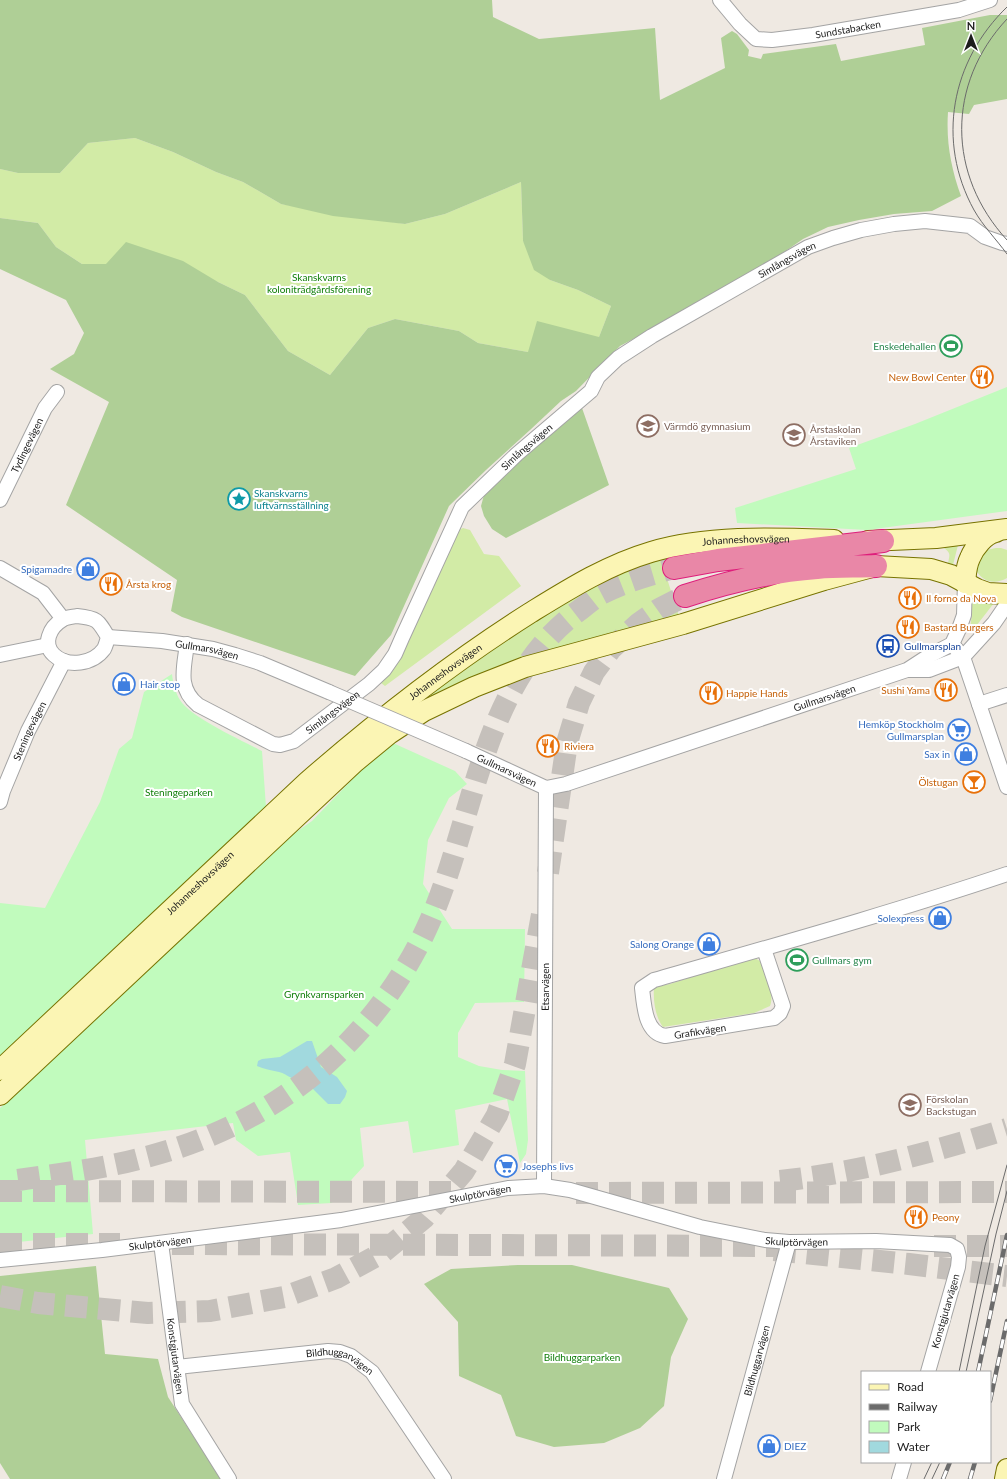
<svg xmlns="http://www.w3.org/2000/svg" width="1007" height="1479" font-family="Lato,sans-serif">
<rect width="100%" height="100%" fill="#efe9e2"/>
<path fill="#d2eba6" d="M135,138L173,152L216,172L243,182L281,204L405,224L445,214L521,182L523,241L550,280L578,290L611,306L599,337L528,352L478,343L459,331L395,319L368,328L330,375L288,351L245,295L218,282L106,264H82L56,247L38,223L0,218V169L18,173H60L88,143Z
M463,528L470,530L484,554L499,556L521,586L385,686L381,683L391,673L409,641L456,531Z
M958,545L953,565L948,563C951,551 949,553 942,546Z
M996,548H1001L1007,550V578C993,586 980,581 974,566L986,550Z
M704,550L662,563L680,619L473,682L411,705L476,657L589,585L653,558Z
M972,598L994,603L973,630L970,629L972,613Z
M753,957L760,961C766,974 775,993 770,1006L754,1013L663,1027C655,1016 653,1001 654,987L670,984Z"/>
<path fill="#afcf96" d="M0,0H492L493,17L539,39L655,28L660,100L725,68L721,38L732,31L737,34L749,50L748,56L761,59L763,54L836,44L841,61L925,45L922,28L990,15H1007V99L974,105L969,114L948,112C946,142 951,168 961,196L932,211L894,214L859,220L828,227L803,239L741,282L620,346L576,391L561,401L530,430L486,470L449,506L391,635L355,676L182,617L171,611L177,580L66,505L109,402L50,369L74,354L84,333L66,300L0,269V218L38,223L56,247L82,264H106L126,242L183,261L218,282L245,295L288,351L330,375L368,328L395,319L459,331L478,343L528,352L537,321L599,337L611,306L578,290L550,280L534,270L523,241L521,182L445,214L405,224L333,216L281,204L243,182L216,172L173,152L135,138L88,143L60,173H18L0,169Z
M582,408L609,485L506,538L492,529L484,516L481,506L484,495L522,459Z
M518,1265H572L669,1288L688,1319L671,1357L664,1406L640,1428L604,1443L554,1447L516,1436L501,1395L459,1376L458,1322L424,1284L451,1269Z
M96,1266L105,1354L158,1359L168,1397L221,1479H10L0,1463V1276Z"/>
<path fill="#c1fbbd" d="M1007,387V511L867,530L737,523L735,508L856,469L849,448L915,424Z
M172,674C173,683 175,692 180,700C190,717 243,741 262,751L266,807L0,1057V903L45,908L100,802L119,749L132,738L144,692Z
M393,743L455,771L467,784L449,798L428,840L423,884L452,929H525L524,1002L475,1003L458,1033V1057L479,1066L502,1070L525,1071L528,1140L526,1154L520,1163L507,1099L455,1110L459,1145L413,1153L408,1121L360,1128L364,1166L352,1179L338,1199L331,1203L298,1205L290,1152L258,1156L236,1140L233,1123L85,1140L93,1234L0,1244V1108L289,837L312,821L372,759Z"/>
<path fill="#a1d9de" d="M307,1041H312L321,1067L337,1077L347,1091L345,1097L340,1104H328L303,1079C288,1080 290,1075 279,1072C271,1070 264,1069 257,1066L258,1061L262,1059L280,1057Z"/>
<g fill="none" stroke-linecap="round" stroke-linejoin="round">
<path stroke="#c5c0bb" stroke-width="22" stroke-dasharray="22 11" stroke-linecap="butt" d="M548,873L567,743L579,703L594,672L611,649L638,624L659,609L685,596
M18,1180C59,1174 102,1169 142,1158C200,1144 257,1118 304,1082C361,1039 408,976 435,909C476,806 485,678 581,609C588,604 594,598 601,594C624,582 649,575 674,568
M780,1181C858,1173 933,1152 1007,1129
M0,1191L456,1192
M576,1193L1007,1192
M0,1244H120
M172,1244L790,1246
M934,1246H1007
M774,1250L909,1264L1007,1276
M0,1296L38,1303L148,1313L210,1311L284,1297L336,1278L382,1253L424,1218L464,1171L497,1115L515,1064L543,909"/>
<g stroke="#a4a4a4" stroke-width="16">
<g id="street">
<path id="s1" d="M720,0L740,24L756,39L772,40L813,35L959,10L990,0"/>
<path id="s2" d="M0,500L45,408L57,392"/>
<path d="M0,568L43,593L63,619"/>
<path d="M77,616C97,618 98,620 108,637C107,641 106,645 104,649C93,664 68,668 54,655C42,644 50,627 62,620C66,617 72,617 77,616Z"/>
<path id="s3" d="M108,637L162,641L213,649L235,655L260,663L329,692"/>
<path id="s4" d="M187,644C184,668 177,688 198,705L273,744L280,745L294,741L369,684L384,670L395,654L402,638L462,507L517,454L591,391L598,377L618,358L652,336L808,247L833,238L861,230L894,224L925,221L970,226L985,237L1002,243L1007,244"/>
<path d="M952,644L963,657L1007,787"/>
<path d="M0,655L48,645"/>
<path d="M908,670H929L963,657L994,623L1007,604"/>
<path d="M979,704L1007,695"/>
<path id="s5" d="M466,751L546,788L566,784L907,670L927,657L952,644L959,629L964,615L965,583"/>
<path id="s6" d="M0,802L3,791L28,731L64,661"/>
<path d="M764,949L783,1006L780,1013L774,1018L665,1036C645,1033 644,1005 642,988L654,980C772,946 891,913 1007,874"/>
<path id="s7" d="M544,1186L546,788"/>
<path id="s8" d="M161,1243L182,1404L229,1479"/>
<path id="s9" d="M0,1260L102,1250L310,1224L341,1220L508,1188L544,1186L570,1190L700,1227L765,1240L789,1242L876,1241L950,1245L957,1249L959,1257L958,1267L928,1372"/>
<path id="s10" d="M177,1367L328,1351L340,1352L351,1356L372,1372L444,1479"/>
<path id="s11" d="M724,1479L789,1242"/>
<path d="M899,1479L904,1462"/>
</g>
</g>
<g stroke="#777301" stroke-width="22">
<g id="secondary">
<path d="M868,541L936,538L1007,529"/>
<path d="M965,583C966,574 966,566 970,558C974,548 985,534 996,532"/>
<path id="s12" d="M0,1070L307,782C377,721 451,663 530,613C569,589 607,565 651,552C707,535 775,538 834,540"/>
<path d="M0,1095L355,762L389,734L424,711L474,687L525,667L683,624L824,580L876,566L931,569L951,575L977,589L988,593L1007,594"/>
<path d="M1005,1479L1007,1469"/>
</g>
</g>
<g stroke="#de1e7b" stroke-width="24">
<path id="highway" d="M674,568L718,560L883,541
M685,596C728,582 772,571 817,568C837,566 856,567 876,566"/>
</g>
<use href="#street" stroke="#fff" stroke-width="14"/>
<use href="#secondary" stroke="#fbf5b4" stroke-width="20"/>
<use href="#highway" stroke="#e987a7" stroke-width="22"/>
<path stroke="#6b6b6b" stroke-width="1" d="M1007,7C951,61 936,141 974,210C983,226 996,239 1007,254
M1007,19C946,84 947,175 1007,240
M959,1372L985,1246L1007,1165
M966,1372L996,1234L1007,1191
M924,1479L932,1462
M932,1479L940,1462"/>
<g stroke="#6b6b6b" stroke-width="4.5">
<path id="rail" d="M978,1372L1007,1235
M990,1401L1007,1321
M943,1479L950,1462
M970,1479L975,1462"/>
</g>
<use href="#rail" stroke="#fff" stroke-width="3" stroke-dasharray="9" stroke-linecap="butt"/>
<g stroke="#a4a4a4" stroke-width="16" stroke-linecap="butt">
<path id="street-bridge" d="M329,692L466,751"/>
</g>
<use href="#street-bridge" stroke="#fff" stroke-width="14"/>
</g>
<defs>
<g id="stadium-ring" transform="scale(1.15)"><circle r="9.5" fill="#fff" stroke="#2e9e5b" stroke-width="1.5"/><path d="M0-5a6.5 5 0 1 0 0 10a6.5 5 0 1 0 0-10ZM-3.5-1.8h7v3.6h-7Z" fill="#2e9e5b"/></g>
<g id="restaurant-ring" transform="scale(1.15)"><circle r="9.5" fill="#fff" stroke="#e8710a" stroke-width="1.5"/><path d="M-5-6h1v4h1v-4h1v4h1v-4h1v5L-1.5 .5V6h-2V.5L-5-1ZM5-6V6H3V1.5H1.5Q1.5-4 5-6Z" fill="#e8710a"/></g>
<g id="school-ring" transform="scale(1.15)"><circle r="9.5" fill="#fff" stroke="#8d6e63" stroke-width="1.5"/><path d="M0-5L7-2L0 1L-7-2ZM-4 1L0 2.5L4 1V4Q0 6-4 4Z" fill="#8d6e63"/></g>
<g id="sight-ring" transform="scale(1.15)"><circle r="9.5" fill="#fff" stroke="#0f9aa8" stroke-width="1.5"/><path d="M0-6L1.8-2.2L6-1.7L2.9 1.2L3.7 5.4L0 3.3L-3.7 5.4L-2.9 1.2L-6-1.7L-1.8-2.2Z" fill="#0f9aa8"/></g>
<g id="shop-ring" transform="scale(1.15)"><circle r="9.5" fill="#fff" stroke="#3f7fe0" stroke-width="1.5"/><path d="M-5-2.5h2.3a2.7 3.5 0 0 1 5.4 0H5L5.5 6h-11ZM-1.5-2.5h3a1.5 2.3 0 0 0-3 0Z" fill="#3f7fe0"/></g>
<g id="bus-ring" transform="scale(1.15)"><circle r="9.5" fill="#fff" stroke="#1a4fb4" stroke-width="1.5"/><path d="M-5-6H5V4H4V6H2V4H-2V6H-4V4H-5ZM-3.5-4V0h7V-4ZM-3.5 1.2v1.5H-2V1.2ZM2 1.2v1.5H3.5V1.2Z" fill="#1a4fb4"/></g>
<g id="supermarket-ring" transform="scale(1.15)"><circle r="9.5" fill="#fff" stroke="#3f7fe0" stroke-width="1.5"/><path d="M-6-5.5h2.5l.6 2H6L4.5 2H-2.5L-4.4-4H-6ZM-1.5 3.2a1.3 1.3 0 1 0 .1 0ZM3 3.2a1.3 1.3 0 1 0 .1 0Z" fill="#3f7fe0"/></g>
<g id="bar-ring" transform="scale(1.15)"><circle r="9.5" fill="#fff" stroke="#e8710a" stroke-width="1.5"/><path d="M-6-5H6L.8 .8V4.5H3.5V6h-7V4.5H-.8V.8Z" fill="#e8710a"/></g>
</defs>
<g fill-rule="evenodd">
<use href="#stadium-ring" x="951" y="346"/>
<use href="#restaurant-ring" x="982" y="377"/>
<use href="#school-ring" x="648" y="426"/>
<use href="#school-ring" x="794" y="435"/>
<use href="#sight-ring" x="239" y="499"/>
<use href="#shop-ring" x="88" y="569"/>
<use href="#restaurant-ring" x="111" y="584"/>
<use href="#restaurant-ring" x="910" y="598"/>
<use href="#restaurant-ring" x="908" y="627"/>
<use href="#bus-ring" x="888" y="646"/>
<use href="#shop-ring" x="124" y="684"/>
<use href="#restaurant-ring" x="946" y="690"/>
<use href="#restaurant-ring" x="711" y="693"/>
<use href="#supermarket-ring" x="959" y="730"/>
<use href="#restaurant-ring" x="548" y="746"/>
<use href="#shop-ring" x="966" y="754"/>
<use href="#bar-ring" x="974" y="782"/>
<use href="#shop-ring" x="940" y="918"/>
<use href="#shop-ring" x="709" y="944"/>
<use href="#stadium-ring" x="797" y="960"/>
<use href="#school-ring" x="910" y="1105"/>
<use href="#supermarket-ring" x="506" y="1166"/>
<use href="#restaurant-ring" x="916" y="1217"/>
<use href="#shop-ring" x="769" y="1446"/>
</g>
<g text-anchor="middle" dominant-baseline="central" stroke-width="4" stroke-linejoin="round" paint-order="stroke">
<g font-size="10" fill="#1d1d1d" stroke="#fff">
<text stroke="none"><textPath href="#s1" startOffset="146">Sundstabacken</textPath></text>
<text stroke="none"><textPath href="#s4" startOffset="880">Simlångsvägen</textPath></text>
<text stroke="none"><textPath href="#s2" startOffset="61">Tydingevägen</textPath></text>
<text stroke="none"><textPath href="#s4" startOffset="556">Simlångsvägen</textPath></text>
<text stroke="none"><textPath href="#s12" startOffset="933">Johanneshovsvägen</textPath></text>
<text stroke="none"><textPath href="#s3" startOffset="100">Gullmarsvägen</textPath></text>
<text stroke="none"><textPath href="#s12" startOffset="598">Johanneshovsvägen</textPath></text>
<text stroke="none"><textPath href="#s5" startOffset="381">Gullmarsvägen</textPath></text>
<text stroke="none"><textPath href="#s4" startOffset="220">Simlångsvägen</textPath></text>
<text stroke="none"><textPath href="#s6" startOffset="77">Steningevägen</textPath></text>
<text stroke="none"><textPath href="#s5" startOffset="45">Gullmarsvägen</textPath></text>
<text stroke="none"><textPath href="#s12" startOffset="274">Johanneshovsvägen</textPath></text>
<text stroke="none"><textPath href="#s7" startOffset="199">Etsarvägen</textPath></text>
<text transform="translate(700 1031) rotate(-9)">Grafikvägen</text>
<text stroke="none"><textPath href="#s9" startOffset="485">Skulptörvägen</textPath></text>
<text stroke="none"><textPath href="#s9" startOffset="809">Skulptörvägen</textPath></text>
<text stroke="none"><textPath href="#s9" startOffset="161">Skulptörvägen</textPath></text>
<text transform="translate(945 1311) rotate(-74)">Konstgjutarvägen</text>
<text stroke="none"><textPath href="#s8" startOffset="114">Konstgjutarvägen</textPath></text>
<text stroke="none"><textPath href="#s11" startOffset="123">Bildhuggarvägen</textPath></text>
<text stroke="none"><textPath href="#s10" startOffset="166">Bildhuggarvägen</textPath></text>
</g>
<g font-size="10" fill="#0f7e08" stroke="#fff">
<text x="319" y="277">Skanskvarns<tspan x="319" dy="12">koloniträdgårdsförening</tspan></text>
<text x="179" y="792">Steningeparken</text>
<text x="324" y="994">Grynkvarnsparken</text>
<text x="582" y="1357">Bildhuggarparken</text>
</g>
<g font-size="10" fill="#27864d" stroke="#fff" text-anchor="end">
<text x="936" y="346">Enskedehallen</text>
<text x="812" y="960" text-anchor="start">Gullmars gym</text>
</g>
<g font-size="10" fill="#c56008" stroke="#fff" text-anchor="start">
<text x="966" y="377" text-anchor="end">New Bowl Center</text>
<text x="126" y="584">Årsta krog</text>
<text x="926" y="598">Il forno da Nova</text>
<text x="924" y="627">Bastard Burgers</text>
<text x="930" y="690" text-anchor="end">Sushi Yama</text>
<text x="726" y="693">Happie Hands</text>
<text x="564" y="746">Riviera</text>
<text x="958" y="782" text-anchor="end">Ölstugan</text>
<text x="932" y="1217">Peony</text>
</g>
<g font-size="10" fill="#785e54" stroke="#fff" text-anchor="start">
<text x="664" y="426">Värmdö gymnasium</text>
<text x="810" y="429">Årstaskolan<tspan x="810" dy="12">Årstaviken</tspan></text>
<text x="926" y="1099">Förskolan<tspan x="926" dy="12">Backstugan</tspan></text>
</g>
<g font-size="10" fill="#0d838f" stroke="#fff" text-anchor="start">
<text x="254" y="493">Skanskvarns<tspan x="254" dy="12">luftvärnsställning</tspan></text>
</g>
<g font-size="10" fill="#366cbe" stroke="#fff" text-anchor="end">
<text x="72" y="569">Spigamadre</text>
<text x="140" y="684" text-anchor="start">Hair stop</text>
<text x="944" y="724">Hemköp Stockholm<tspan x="944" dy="12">Gullmarsplan</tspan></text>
<text x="950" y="754">Sax in</text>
<text x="924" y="918">Solexpress</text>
<text x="694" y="944">Salong Orange</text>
<text x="522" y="1166" text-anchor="start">Josephs livs</text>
<text x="784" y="1446" text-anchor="start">DIEZ</text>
</g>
<g font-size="10" fill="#164399" stroke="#fff" text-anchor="start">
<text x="904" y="646">Gullmarsplan</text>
</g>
</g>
<rect x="861" y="1371" width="130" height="92" fill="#ffffff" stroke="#a5a5a5"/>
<rect x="869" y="1384" width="20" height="6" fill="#fbf5b4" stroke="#a5a5a5"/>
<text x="897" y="1391" font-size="12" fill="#1d1d1d">Road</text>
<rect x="869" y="1404" width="20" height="6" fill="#6b6b6b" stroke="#a5a5a5"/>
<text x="897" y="1411" font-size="12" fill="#1d1d1d">Railway</text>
<rect x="869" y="1421" width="20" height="12" fill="#c1fbbd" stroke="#a5a5a5"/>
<text x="897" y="1431" font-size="12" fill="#1d1d1d">Park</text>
<rect x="869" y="1441" width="20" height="12" fill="#a1d9de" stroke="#a5a5a5"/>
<text x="897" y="1451" font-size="12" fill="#1d1d1d">Water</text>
<g transform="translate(971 36)" stroke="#ffffff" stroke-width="3" paint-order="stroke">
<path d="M0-3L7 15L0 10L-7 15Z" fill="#1d1d1d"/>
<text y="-6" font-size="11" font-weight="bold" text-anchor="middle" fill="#1d1d1d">N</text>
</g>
</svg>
